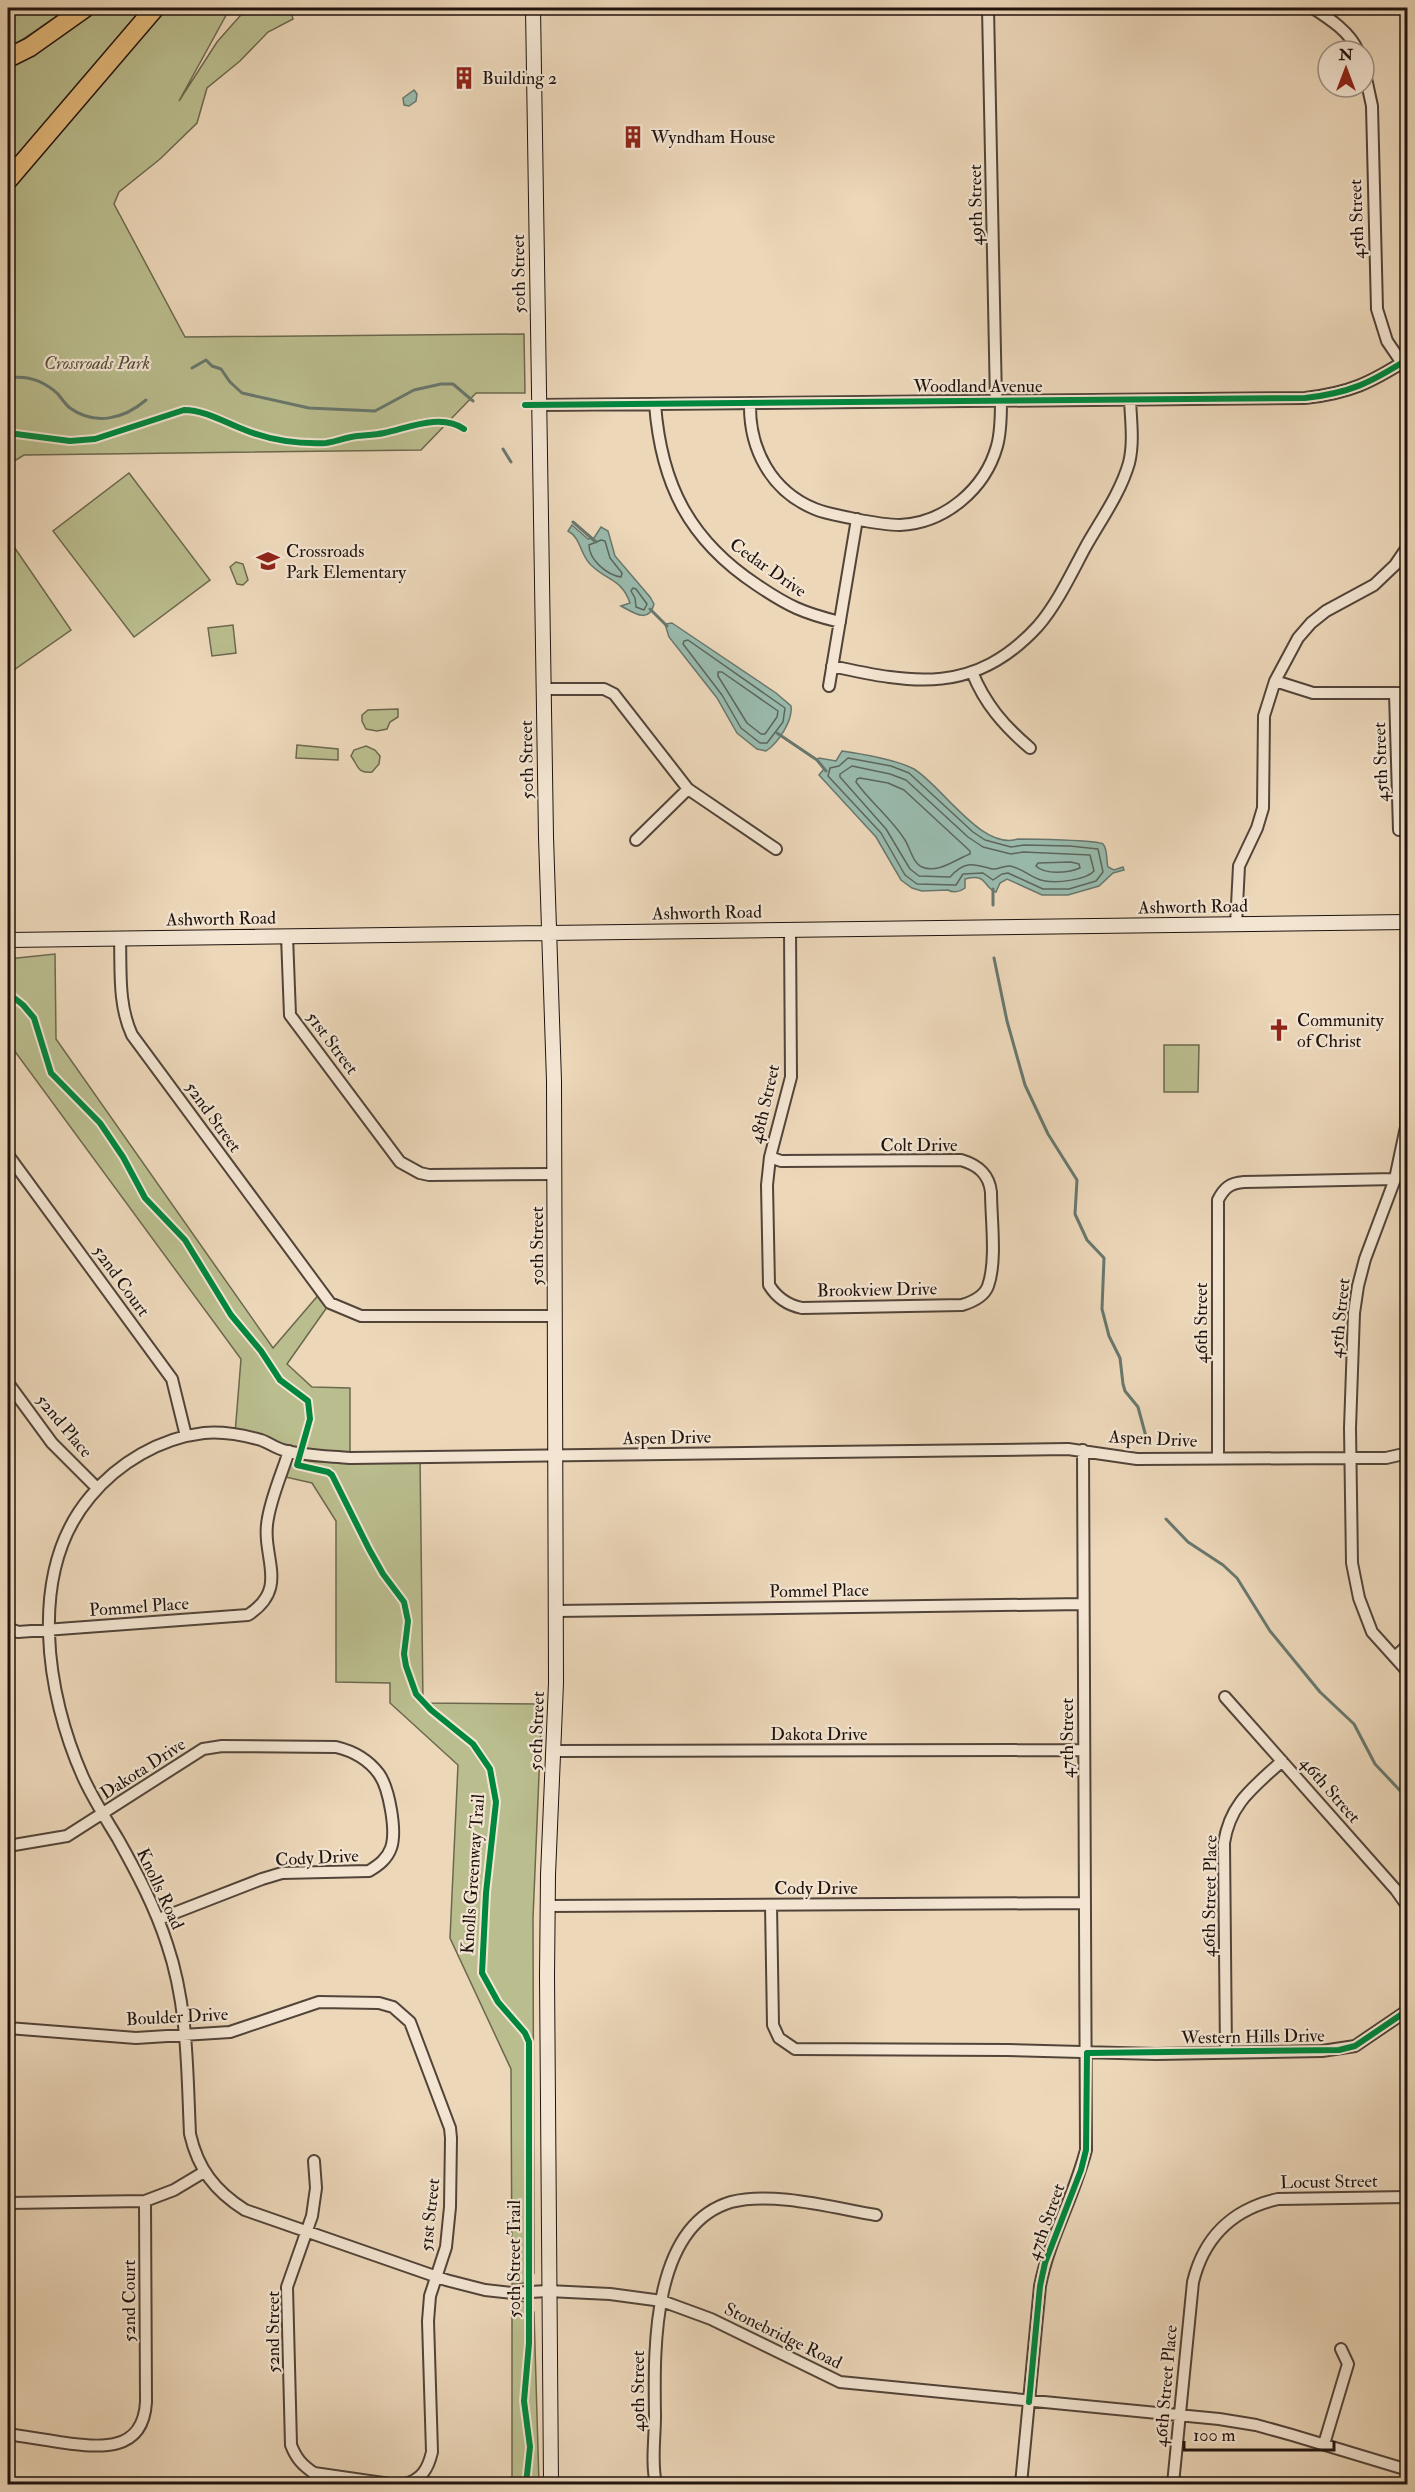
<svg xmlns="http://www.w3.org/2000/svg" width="1415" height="2492" font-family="'IM FELL Double Pica',serif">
<rect width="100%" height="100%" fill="#ecd7b9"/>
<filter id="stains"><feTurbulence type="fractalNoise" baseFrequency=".00333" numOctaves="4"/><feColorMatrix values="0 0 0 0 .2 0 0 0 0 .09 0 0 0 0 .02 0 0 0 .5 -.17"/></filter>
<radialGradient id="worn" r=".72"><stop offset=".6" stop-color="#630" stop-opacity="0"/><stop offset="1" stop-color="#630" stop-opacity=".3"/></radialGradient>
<path fill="#babd8e" stroke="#6c684e" stroke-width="1.5" d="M8,8H69L8,49Z
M99,8H147L8,171V69L62,36Z
M163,8H230L179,101L217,42L247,8H290L293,19L268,32L240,61L207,88L197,123L160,159L119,192L114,204L185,337L524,334L525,393H476L421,450L24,455L16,460L8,458V187Z
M129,473L210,580L134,637L53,531Z
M8,538L71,630L8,674Z
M236,562L243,564L248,580L243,585L237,584L230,567Z
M233,625L236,653L212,656L208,628Z
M398,709V717L390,722L387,729L377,731L366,729L362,721V715L368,710Z
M297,745L338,749V760L296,758Z
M366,746L375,750L380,756L379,764L372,772C357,774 358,765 351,756L354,750Z
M55,954L56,1039L273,1348L321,1292L330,1303L287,1364L312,1387L350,1388V1458L420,1457L423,1703L542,1704L533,1918L534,2273C531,2284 521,2284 512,2284L511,2069L450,1938L458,1765L390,1703V1683L336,1682V1521L312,1483L281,1476L289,1451L235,1434L241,1359L8,1042V959Z
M1164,1045H1199L1198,1092H1164Z
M512,2300L527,2302L534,2312L539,2484H512Z"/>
<path fill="#99baac" stroke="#68776d" stroke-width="1.5" d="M414,90L417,94L416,101L409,106L404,105L403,98Z
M572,525L588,539L594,538L601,527L608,531L615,556L650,597L654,604C649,624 634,613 621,606L630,603C622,579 607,581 591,565C580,555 581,538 568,531Z
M672,623L776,693L791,706C793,721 778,743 766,751L757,749L737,733L717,698L669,637L665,624Z
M842,751C862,754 897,760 914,769C942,786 982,851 1018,839C1028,839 1099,840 1103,844C1108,849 1106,861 1108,867L1114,870L1123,867L1124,870L1113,873L1099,886L1068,895H1042L1007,879L1000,883L996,892L993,891C982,883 986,874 965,879V888C960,892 953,893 948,890L922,891L912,888L901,880L876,837L819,775L824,769L817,760L819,758L836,761Z"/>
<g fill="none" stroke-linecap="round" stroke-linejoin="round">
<path stroke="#5c665d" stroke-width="1.5" d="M601,540L605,541L610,558L622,573L621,577C607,575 589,560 589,545Z
M633,588L636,589L647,604L644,610L636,607L635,598L631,591Z
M688,640L785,708L783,722L767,743H760L741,728L722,695L683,644L684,641Z
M718,672H722L778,711L777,717L765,734H761L747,723L718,676Z
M848,758L891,766L909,773L973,832L985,840L1011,847L1024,845L1070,846L1098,849L1103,872L1096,881L1069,889H1043L1008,873L1002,874L993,880L983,873L963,874L956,885L917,884L905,875L881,833L828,776L830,768L839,766Z
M852,766L890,774L906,780L968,837L983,847L1011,854L1023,852L1090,855L1094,871C1086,880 1058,883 1045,881C1033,880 1023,868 1010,866C1004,865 998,870 992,869C973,864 965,860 950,877L919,876L910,869L886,829L840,777V774Z
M860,778L888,783L904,790L970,851V854C956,859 938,874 922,867C913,863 910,848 905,840C891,818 871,803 856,782L857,779Z
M1071,862L1079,864L1080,868C1068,873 1045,875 1036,866L1038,863Z"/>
<path stroke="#68776d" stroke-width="3" d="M192,368L206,360L212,366L221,369L230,382L242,393L309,408L375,411L414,390L441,384H453L473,401
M8,378C27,375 43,380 58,394C62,399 65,404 70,408C95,426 124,419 146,400
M503,449L511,462
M573,522L596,542
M650,609L667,626
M777,733L817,760L826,771
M993,889V905
M994,958L1007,1021L1025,1085L1048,1134L1077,1180L1075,1214L1087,1240L1104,1258L1102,1309L1109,1336L1120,1358L1123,1384L1125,1391L1138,1407L1148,1444
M1166,1519L1188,1542L1223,1565L1237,1578L1270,1631L1320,1692L1354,1724L1375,1764L1408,1799"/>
<g stroke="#524439" stroke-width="14">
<path id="minor" d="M988,8L996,401
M1313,8C1330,19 1350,32 1358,51
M1364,69L1372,106L1377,309L1387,341L1408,372
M750,403C749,449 771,491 815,509C827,514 842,516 855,519C870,522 885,525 900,525C945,523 985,489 997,446C1001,432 1001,416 1001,401
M655,404C661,484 689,540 757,585C788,606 803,613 840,622
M539,405L1305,398C1350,393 1370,383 1408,359
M832,666C913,684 975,695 1038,626C1057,604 1071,574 1085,548C1100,521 1120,494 1129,463C1134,443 1131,421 1130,400
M972,672C985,704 1004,726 1030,748
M1275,681L1313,693H1408
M829,686L857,519
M544,689H604L614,694L688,789L776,849
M1395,693L1399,830
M636,840L688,789
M1407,922L1406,1127L1395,1179L1365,1259L1358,1286L1354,1313L1350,1428L1352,1563L1359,1598L1372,1632L1408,1672
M1236,925L1239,866L1257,828L1263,808L1264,716L1275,681L1298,638L1311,623L1326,611L1374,585L1395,565L1408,546
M287,936L290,1015L400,1162L420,1173L429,1175L554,1174
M120,938C121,971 118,1005 132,1035L330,1303L361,1316H555
M8,1155L172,1379L186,1436
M770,1157L781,1161L961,1160C978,1165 989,1174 991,1192C991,1219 997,1261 988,1286C984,1297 972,1302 962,1305L802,1308C787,1305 777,1298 769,1285L767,1185L770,1157L791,1077L790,930
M8,1383L52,1443L97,1488
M1408,1453L1386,1458H1351L1137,1459L1068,1449L350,1458C328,1456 305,1456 283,1450C276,1448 269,1443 261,1440C243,1435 223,1431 204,1433C160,1438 118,1463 90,1497C27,1572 46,1694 83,1777C93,1799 106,1819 118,1839C137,1873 155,1907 167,1944C188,2005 187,2070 190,2134C198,2169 215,2191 245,2210L446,2280L485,2290L512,2293L548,2291L610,2294L662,2301L711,2319L840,2382L1219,2419L1256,2425L1292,2435L1408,2470
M1218,1458V1200C1224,1188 1230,1183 1244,1182L1395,1179
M556,1611L1083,1604
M8,1628L18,1632L248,1615C291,1587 260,1557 268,1518C272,1495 282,1473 289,1451
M1395,1657L1408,1645
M1225,1697L1396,1890L1408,1907
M554,1751L1083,1750
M8,1846L67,1836L203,1749L222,1746L336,1747C353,1751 368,1759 379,1774C389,1788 397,1831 391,1848C387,1859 379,1865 369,1871L282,1873L262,1879L159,1919
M771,1905L773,2025L779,2038L795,2049L1007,2050L1156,2054L1322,2051L1355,2046L1408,2010
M548,1906L1085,1903
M8,2028L136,2038L230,2032L319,2002L379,2003L393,2007L410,2022L450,2128L451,2138L450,2207L446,2247L430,2296L428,2321L432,2452C428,2469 422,2479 405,2484
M1226,2053L1224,1843C1230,1803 1254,1787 1282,1761
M314,2161L316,2188L312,2216L287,2287L291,2445C296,2458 302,2465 314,2473L390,2484
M8,2203L145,2201L174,2190L204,2172
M8,2434C25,2437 42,2439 59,2442C96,2447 143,2455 146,2402L145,2201
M1324,2444L1348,2364L1341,2349
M656,2484C651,2463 655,2438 655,2416C654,2350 651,2226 731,2202C772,2191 834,2208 876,2215
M1021,2484L1040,2286C1049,2239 1074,2197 1086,2150L1083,1450
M1173,2484L1193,2282C1204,2237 1233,2209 1278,2199L1408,2197"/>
</g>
<g stroke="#1f130e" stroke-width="16">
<path id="secondary" d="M533,8L546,837L554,1081L556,1683L548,1875L547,1976L551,2484
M8,940L1408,922"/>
</g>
<g stroke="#1f130e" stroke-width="21">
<path id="motorway" d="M8,58L30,47L85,8
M8,180L155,8"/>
</g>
<use href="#minor" stroke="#f3e5d2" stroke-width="10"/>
<use href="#secondary" stroke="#f3e5d2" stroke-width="14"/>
<use href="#motorway" stroke="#e6bc7c" stroke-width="18"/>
<g stroke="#f3e5d2" stroke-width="10">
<path id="cycleway" d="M525,405L1305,398C1350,393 1370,383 1408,359
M8,433L70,441L95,439L184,410C205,410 226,423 245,430C270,440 299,444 326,443C336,442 346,437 357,436C366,435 375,435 384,433C408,428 441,413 464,429
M8,993L23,1005L34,1018L51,1073L100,1123L123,1157L145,1198L185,1240L231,1315L261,1351L280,1380L308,1401L310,1419L297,1465L328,1472L332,1475L369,1549L383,1574L404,1602L408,1621L404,1654L406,1666L416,1694L431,1710L473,1744L490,1769L496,1802L486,1893L482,1973L498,2002L525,2033L529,2042V2343L524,2401L530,2447L526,2484
M1029,2402L1040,2286L1045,2263L1081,2170L1086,2150L1087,2053L1339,2050L1355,2046L1408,2010"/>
</g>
<use href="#cycleway" stroke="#00873e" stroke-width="6"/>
</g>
<defs>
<g id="building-bare" transform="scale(1.8)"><path d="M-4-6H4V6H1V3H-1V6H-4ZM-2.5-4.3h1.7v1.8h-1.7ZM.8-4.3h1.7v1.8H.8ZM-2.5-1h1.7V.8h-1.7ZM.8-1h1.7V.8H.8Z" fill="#8f2418" stroke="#f3e5d2" stroke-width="2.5" paint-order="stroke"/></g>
<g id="school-bare" transform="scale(1.8)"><path d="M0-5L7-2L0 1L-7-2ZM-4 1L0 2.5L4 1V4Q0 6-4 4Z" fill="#8f2418" stroke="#f3e5d2" stroke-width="2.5" paint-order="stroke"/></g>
<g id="church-bare" transform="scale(1.8)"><path d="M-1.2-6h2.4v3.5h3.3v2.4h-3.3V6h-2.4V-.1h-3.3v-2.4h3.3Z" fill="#8f2418" stroke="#f3e5d2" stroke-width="2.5" paint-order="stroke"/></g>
</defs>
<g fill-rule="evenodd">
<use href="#building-bare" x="464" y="78"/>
<use href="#building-bare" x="633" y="137"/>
<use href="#school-bare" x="268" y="561"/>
<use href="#church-bare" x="1279" y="1030"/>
</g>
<g text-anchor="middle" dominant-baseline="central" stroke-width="4.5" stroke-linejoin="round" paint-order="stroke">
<g font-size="18" fill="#1f130e" stroke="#f3e5d2" text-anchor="start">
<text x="482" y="78">Building 2</text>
<text x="651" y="137">Wyndham House</text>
<text x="286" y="551">Crossroads<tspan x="286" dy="21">Park Elementary</tspan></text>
<text x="1297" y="1020">Community<tspan x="1297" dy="21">of Christ</tspan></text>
</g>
<g font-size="18" fill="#1f130e" stroke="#f3e5d2">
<text transform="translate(976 205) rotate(-91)">49th Street</text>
<text transform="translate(1357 219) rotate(-92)">45th Street</text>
<text transform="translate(519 274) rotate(-91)">50th Street</text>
<text x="978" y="386">Woodland Avenue</text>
<text transform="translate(768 568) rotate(35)">Cedar Drive</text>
<text transform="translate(527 760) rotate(-91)">50th Street</text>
<text transform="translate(1381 762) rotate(-92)">45th Street</text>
<text transform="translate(1193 907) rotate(-1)">Ashworth Road</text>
<text transform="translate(707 913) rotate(-1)">Ashworth Road</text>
<text transform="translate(221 919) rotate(-1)">Ashworth Road</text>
<text transform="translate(332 1043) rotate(53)">51st Street</text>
<text transform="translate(765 1104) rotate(-77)">48th Street</text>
<text transform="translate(213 1117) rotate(54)">52nd Street</text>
<text x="919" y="1145">Colt Drive</text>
<text transform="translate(537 1246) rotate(-90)">50th Street</text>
<text transform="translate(121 1281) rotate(54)">52nd Court</text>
<text transform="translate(877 1290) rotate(-1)">Brookview Drive</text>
<text transform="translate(1340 1318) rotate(-84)">45th Street</text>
<text transform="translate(1201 1323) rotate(-90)">46th Street</text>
<text transform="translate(64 1426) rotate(50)">52nd Place</text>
<text transform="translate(667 1438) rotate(-1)">Aspen Drive</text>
<text transform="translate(1153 1439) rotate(3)">Aspen Drive</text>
<text transform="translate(819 1591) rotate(-1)">Pommel Place</text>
<text transform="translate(139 1607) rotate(-4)">Pommel Place</text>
<text transform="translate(537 1731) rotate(-88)">50th Street</text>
<text x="819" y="1734">Dakota Drive</text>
<text transform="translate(1067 1738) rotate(-90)">47th Street</text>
<text transform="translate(143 1769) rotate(-33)">Dakota Drive</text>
<text transform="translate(1330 1790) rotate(49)">46th Street</text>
<text transform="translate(317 1858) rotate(-3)">Cody Drive</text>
<text transform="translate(473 1874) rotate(-86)">Knolls Greenway Trail</text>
<text x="816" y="1888">Cody Drive</text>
<text transform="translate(160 1889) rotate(65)">Knolls Road</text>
<text transform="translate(1210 1896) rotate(-89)">46th Street Place</text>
<text transform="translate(177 2017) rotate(-3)">Boulder Drive</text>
<text transform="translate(1253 2037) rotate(-1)">Western Hills Drive</text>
<text transform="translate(1329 2182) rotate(-1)">Locust Street</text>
<text transform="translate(430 2215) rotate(-84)">51st Street</text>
<text transform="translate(1046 2222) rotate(-70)">47th Street</text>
<text transform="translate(514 2259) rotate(-90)">50th Street Trail</text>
<text transform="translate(129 2301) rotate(-90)">52nd Court</text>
<text transform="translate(273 2332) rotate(-90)">52nd Street</text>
<text transform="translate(783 2336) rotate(26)">Stonebridge Road</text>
<text transform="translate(1166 2386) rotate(-85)">46th Street Place</text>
<text transform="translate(638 2391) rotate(-90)">49th Street</text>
</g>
<g font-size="18" font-style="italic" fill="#554e3b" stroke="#f3e5d2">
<text x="97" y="363">Crossroads Park</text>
</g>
</g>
<rect width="1415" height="2492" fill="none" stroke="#ecd7b9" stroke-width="30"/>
<rect x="9" y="9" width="1397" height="2474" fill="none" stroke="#1f130e" stroke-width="3"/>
<rect x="15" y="15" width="1385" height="2462" fill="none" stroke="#1f130e" stroke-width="1.5"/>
<g transform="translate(1346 69)"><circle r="28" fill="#f3e5d2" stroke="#9e9184" stroke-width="1.5"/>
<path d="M0-4.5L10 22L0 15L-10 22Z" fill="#8f2418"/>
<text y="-9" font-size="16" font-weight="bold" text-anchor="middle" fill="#1f130e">N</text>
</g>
<path d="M1184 2441v9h150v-9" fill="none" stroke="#1f130e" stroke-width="3"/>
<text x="1193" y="2441" font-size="18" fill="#1f130e" stroke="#f3e5d2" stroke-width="4.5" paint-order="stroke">100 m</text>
<rect width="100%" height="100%" filter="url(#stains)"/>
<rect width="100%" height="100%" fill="url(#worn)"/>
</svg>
